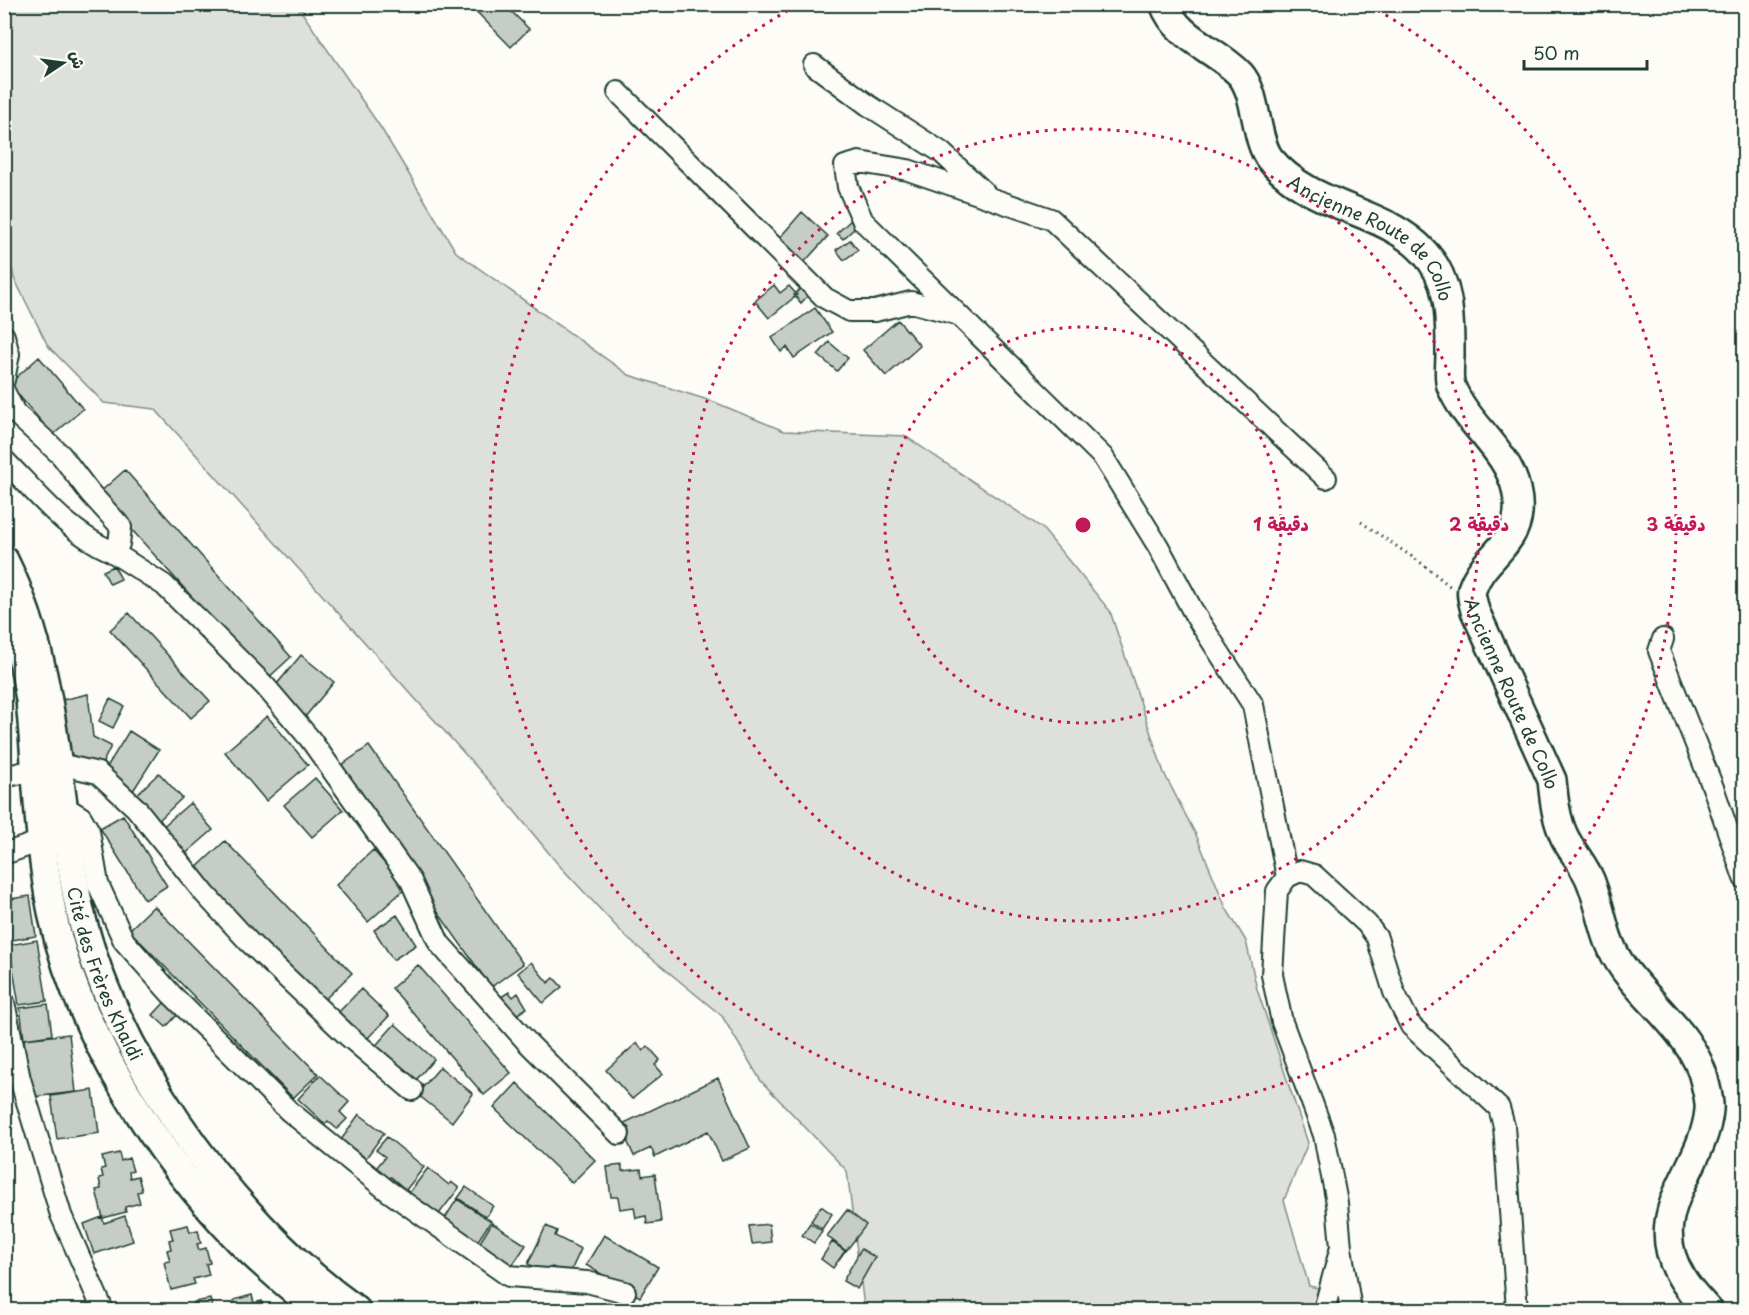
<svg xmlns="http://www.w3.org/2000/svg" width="1749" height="1315" font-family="'Playpen Sans','Playpen Sans Arabic',sans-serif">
<rect width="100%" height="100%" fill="#fdfcf7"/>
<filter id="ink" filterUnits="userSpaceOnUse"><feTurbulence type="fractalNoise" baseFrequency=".0167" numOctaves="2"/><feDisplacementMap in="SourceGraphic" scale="12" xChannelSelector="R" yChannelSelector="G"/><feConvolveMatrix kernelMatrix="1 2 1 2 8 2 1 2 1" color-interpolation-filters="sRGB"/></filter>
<g filter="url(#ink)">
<path fill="#dde0db" stroke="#7e8e88" stroke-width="1.5" d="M4,5H299L303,14L381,128L456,252L629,375L714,402L784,431L905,436L1042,528L1110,611L1164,773L1197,837L1226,908L1246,941L1257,989L1308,1143L1284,1200L1309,1286L1338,1292L1342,1310H862L864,1307L847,1171L761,1081L722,1016L627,938L557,863L499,792L155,409L104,403L48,346L14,278L5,237Z"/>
<path fill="#c6cdc7" stroke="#1f3d34" stroke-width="1.5" d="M469,4H504L529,29L511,47Z
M802,212L828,236L800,267L775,243Z
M851,220L857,226L843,239L837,233Z
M850,240L858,250L844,260L836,250Z
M774,285L780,293L789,286L797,295L769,318L755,301Z
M804,285L811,292L801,303L794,295Z
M815,308L832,332L794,358L787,347L781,352L772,338Z
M898,320L920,346L886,376L863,350Z
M829,342L848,358L837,371L818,355Z
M39,357L83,409L53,435L9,384Z
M125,470L291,657L266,680L99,493Z
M114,566L121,579L110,584L103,571Z
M129,613L210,701L191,718L110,630Z
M301,655L334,682L305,717L272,690Z
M88,694L93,737L111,746L100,768L70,754L62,700Z
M110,699L124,706L113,728L99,721Z
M267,716L308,765L266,801L225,752Z
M129,731L159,750L131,794L102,775Z
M369,746L523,964L491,987L336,769Z
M159,773L182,798L155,824L132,799Z
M315,778L343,810L312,837L284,805Z
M190,803L213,830L183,856L160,829Z
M123,815L167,886L145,900L100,828Z
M225,841L352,973L320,1004L193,871Z
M373,850L406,888L368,922L336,885Z
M30,896L36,936L6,941L4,900Z
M154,906L318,1074L293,1098L129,930Z
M397,915L416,945L393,960L374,930Z
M37,940L47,1001L19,1005L9,945Z
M531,962L548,983L554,978L562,987L543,1003L518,973Z
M418,965L511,1073L484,1095L392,988Z
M361,989L389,1016L363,1043L335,1016Z
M509,992L513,997L518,993L527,1008L502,1024L490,1004Z
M165,1002L178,1014L166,1027L153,1015Z
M48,1004L52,1035L24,1039L20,1008Z
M395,1024L434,1059L411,1086L371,1051Z
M69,1034L76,1092L32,1097L24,1039Z
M637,1043L643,1051L648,1046L660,1060L655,1065L663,1074L632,1099L606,1070Z
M440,1067L473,1094L452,1122L417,1094Z
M320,1075L349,1102L340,1112L347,1119L337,1129L328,1121L325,1124L298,1099Z
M718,1078L750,1148L722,1161L708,1131L655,1157L651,1148L634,1156L620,1125Z
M517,1083L595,1160L572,1183L494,1108Z
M93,1090L99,1133L57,1139L51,1096Z
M359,1114L384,1133L366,1158L341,1140Z
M387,1137L424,1167L406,1190L391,1177L386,1182L373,1172L385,1157L376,1150Z
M119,1153L121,1161L129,1158L133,1171L129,1172L130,1178L138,1176L142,1191L137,1192L140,1203L125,1207L126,1212L103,1218L96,1190L101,1189L99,1178L103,1177L101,1169L105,1168L102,1157Z
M622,1165V1171L641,1169L642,1176L655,1174L661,1222L647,1224L646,1216L636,1218L634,1207L620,1209L618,1197H611L607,1167Z
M428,1168L449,1185L451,1182L459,1188L439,1214L423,1202L418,1207L406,1197Z
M466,1187L493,1206L486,1217L458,1198Z
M457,1199L491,1221L475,1245L442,1223Z
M821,1206L832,1214L822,1229L811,1221Z
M847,1210L866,1225L846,1251L827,1236Z
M125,1216L133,1241L94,1254L84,1224L102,1217L104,1223Z
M492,1223L526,1245L510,1269L477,1247Z
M810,1223L822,1231L814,1243L802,1235Z
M769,1224L771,1242L752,1244L749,1226Z
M188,1225L190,1232L198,1230L201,1243L197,1244L199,1250L206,1248L210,1263L206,1264L209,1275L193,1279L195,1284L171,1290L164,1262L170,1261L167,1250L171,1249L169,1240L173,1239L170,1229Z
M546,1226L557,1231L555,1236L581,1249L569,1275L552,1267L546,1272L528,1264Z
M604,1235L658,1267L640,1297L586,1265Z
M832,1242L845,1251L833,1268L821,1259Z
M861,1249L875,1257L857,1289L843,1281Z
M252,1295L254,1303L262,1301L264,1310H235L234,1300Z
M210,1299L213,1310H196L194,1302Z"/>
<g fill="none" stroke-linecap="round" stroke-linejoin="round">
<g stroke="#1f3d34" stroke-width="24">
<path id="street" d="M814,65L868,105L941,152L985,193
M618,92L825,298L849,311H875L911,302L956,314
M4,336L9,354L4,380
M4,391L15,413L61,455L90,493L121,527L119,544L111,551C66,531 38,494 4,460
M111,551L164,585L265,686L310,739L411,881L439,943L528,1043L619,1134
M1663,639L1659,651L1714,790L1744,878
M4,777L59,764L98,773L136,808L205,894L249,942L347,1035L412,1090
M54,806H63L81,817L89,831L98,884L124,941L171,994L289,1111L388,1191L509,1276L587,1282L625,1292
M4,854L44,840L53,841
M1287,877L1253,705L1195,615L1158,546L1103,457L863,221L848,187L845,166L859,162L908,170L1051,219L1326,478
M4,1002L20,1079L61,1215L103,1310
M1342,1254L1351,1310
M1324,1310L1341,1247L1337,1203L1324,1135L1282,1022L1272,975L1277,891L1287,877L1300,871L1314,875L1367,924L1377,938L1394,992L1411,1026L1499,1108L1504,1126L1517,1310"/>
</g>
<g stroke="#1f3d34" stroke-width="32">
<g id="secondary">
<path id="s1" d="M1164,4C1177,39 1216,49 1240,74C1258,94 1254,138 1270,159C1312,210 1384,208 1424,252C1451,280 1450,319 1450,355C1450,364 1448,378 1451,386C1466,424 1507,449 1516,489C1529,543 1484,552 1472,589C1470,595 1474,605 1475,611L1552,780C1554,800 1556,820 1565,838C1573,854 1587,868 1592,885C1604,917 1603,940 1624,969C1651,1006 1696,1038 1705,1083C1707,1091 1710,1102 1709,1110C1704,1169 1641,1213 1682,1278C1689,1290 1699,1300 1708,1310"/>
<path id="s2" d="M4,560C55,663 55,770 74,881C100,1040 227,1218 356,1310"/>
<path d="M4,605L24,664L30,700C37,771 38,846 53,917C78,1032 158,1157 240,1241C264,1266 292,1288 318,1310"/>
</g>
</g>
<path stroke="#1f3d34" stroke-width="3" stroke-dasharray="1.5 4.5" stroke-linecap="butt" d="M1361,522L1424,565L1452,588"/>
<use href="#street" stroke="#fdfcf7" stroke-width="20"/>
<use href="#secondary" stroke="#fdfcf7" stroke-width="27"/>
</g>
</g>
<g fill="none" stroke="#c2185b" stroke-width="3" stroke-dasharray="3 6">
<circle cx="1083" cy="525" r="198"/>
<circle cx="1083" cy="525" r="396"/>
<path d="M1370 6A593 593 0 1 1 796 6"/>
</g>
<g text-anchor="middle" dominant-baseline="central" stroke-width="4.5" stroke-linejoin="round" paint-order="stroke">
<g font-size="18" fill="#1f3d34" stroke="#fdfcf7">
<text stroke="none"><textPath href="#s1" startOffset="328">Ancienne Route de Collo</textPath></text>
<text stroke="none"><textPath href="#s1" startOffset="868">Ancienne Route de Collo</textPath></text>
<text stroke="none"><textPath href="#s2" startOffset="428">Cité des Frères Khaldi</textPath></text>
</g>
</g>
<circle cx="1083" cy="525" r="9" fill="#c2185b" stroke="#fdfcf7" stroke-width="3"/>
<g font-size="18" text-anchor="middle" font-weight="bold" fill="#c2185b" stroke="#fdfcf7" stroke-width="4.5" stroke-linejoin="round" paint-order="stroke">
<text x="1281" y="531">1 دقيقة</text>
<text x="1479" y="531">2 دقيقة</text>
<text x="1676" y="531">3 دقيقة</text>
</g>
<rect width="1749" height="1315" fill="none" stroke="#fdfcf7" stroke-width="24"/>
<rect x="12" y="12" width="1725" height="1291" fill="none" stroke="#1f3d34" stroke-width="2" filter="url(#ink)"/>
<g transform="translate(63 63) rotate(77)" stroke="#fdfcf7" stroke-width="4.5" paint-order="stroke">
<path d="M0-4.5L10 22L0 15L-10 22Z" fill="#1f3d34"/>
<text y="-9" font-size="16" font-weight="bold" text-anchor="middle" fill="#1f3d34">ش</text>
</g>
<path d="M1524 60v9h123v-9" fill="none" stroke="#1f3d34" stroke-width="3"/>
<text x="1533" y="60" font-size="18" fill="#1f3d34" stroke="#fdfcf7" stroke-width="4.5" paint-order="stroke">50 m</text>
</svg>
